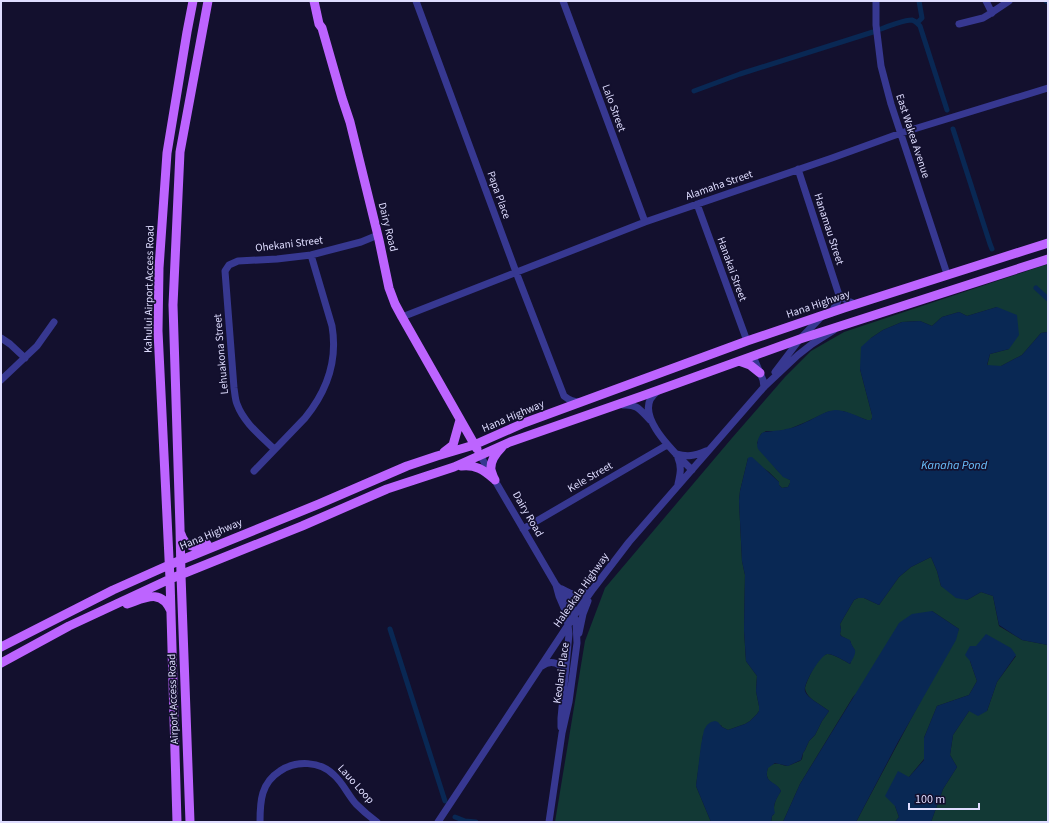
<svg xmlns="http://www.w3.org/2000/svg" width="1049" height="823" font-family="'Source Sans 3',sans-serif">
<rect width="100%" height="100%" fill="#13102e"/>
<path fill="#123935" d="M1048,264V332L1041,333L1022,355L1001,366H987L990,354L1009,349L997,307L967,316L959,312L942,317L932,326L920,321L902,322L883,330L871,338L860,369L872,415V418L871,420H867L843,411H833L827,412L806,422L789,429L779,431H766L761,434L757,443C765,454 772,466 782,475C784,477 787,478 790,480V483L788,487L782,488L779,485V482L769,472L748,458L740,491L739,501L742,561L745,575L744,630L746,661L757,676L756,691L759,706V711L757,714L750,721L745,724L728,730L722,727L721,725L703,735L696,786L711,822H555L585,641L605,588L732,438L785,377L811,351L844,332Z
M931,557L937,571L941,586L967,600L981,592L993,596L999,626L1022,640L1048,645V822H931L943,789L957,767L950,755L953,735L969,711H987L997,682L1016,656L970,661L977,681L969,695L937,706L924,738V759L909,777L895,806L899,817L895,822H856L959,629L932,611L853,697L800,784L783,822H771L772,816L774,814C773,805 776,798 781,791C776,781 763,784 768,767C779,759 781,768 790,765C794,764 796,762 800,761L802,759L803,753L805,750L809,741L815,735L822,721L829,711C821,704 806,699 805,688C807,680 818,656 827,654C832,653 845,661 850,664L855,651L851,644V642C848,638 842,638 840,634L841,629L840,624L854,600L858,598H864L879,605L899,577L911,567Z"/>
<path fill="#092854" d="M997,307L1017,315L1019,335L1009,349L990,354L987,365L1001,366L1022,355L1041,333L1048,332V645L1022,640L999,625L993,596L981,592L967,600L956,598L941,586L937,571L931,557L911,567L899,577L879,605L864,598H858L854,600L840,624L841,630L840,634L841,636L850,640C851,644 853,647 855,650C856,655 852,660 850,664C845,661 832,653 827,654C820,656 803,684 805,691C807,698 823,706 829,711L822,721L815,735L809,741L805,750L803,753L801,760L788,766L775,763L768,768C763,784 776,780 781,791C777,798 772,805 775,813L772,816L771,822H711L696,786L701,745L704,730L707,725L711,722L715,721L718,722L722,727L728,730L745,724L750,721L757,714L759,711V706L756,691L757,676L746,661L744,630L745,575L742,561L739,501L740,491L748,458L750,457H752L779,482V485L782,488L788,487L790,483V480L783,477L758,449C756,444 758,437 762,433C765,431 781,431 786,429C793,428 800,425 806,422C816,418 824,411 835,410C845,410 857,416 867,420H871L872,418V415L860,369L861,347L871,338L883,330L902,322L920,321L932,326L942,317L959,312L967,316Z
M932,611L959,629L956,640L898,742L856,822H783L800,784L899,623L912,614Z
M986,634L1011,648L1016,655L997,682L987,711L978,716L969,711L953,735L950,755L957,767L943,789L931,822H895L899,817L895,806L885,796L898,771L909,777L924,760V738L937,706L969,695L977,681L970,661L965,655L970,646H976Z"/>
<g fill="none" stroke-linecap="round" stroke-linejoin="round">
<path stroke="#092854" stroke-width="5" d="M1046,1L1048,2
M917,23L922,18L919,1
M881,29C888,26 905,20 912,20C916,21 917,23 920,26L947,110
M694,91L740,74L873,32
M953,129L990,244L992,249
M1036,288L1048,299
M390,629L445,801
M455,817L465,821L476,822"/>
<path stroke="#373891" stroke-width="7" d="M416,1L516,272L564,396C569,400 574,402 580,402
M563,1L645,222
M876,1V25L881,66L891,104L947,274
M986,1L992,13
M959,24L983,18L988,15L1009,1
M798,169L839,295L838,301L831,313
M697,204L747,341
M839,295L848,301L855,304
M402,317L645,222L832,158L901,133L1048,88
M1,338L10,344L25,358
M753,356L763,380L764,387
M775,372L800,339L822,316
M1,380L37,346L54,322
M657,392C629,412 677,455 692,470
M623,405C638,404 640,410 650,420
M274,449C261,436 244,423 237,404C235,399 235,394 234,388L225,271L229,265L238,261L277,259L311,255L361,242L378,235
M676,454C688,457 694,456 706,451
M480,455L556,585L564,593L572,606L576,622L577,643L569,702L562,733L549,822
M254,471L305,418C327,391 338,361 332,326L311,255
M678,484C680,475 682,467 678,458
M523,529L667,445
M556,585L559,596L565,610L568,625L569,634L561,718V727
M562,589C575,596 578,597 591,590
M579,633L583,614L588,601
M542,666C551,659 562,663 565,674
M260,822C260,801 261,783 280,771C296,760 320,761 334,775C343,783 348,795 356,804C362,810 370,817 377,822
M438,822L574,616L593,589L629,542L764,387L798,355L812,344L834,330"/>
<path stroke="#bd64ff" stroke-width="9" d="M314,1L319,24L322,28L342,98L350,122L379,240L389,288L395,304L402,317L477,449
M739,361L750,365L760,373
M444,452L453,445L460,420
M461,466C475,464 484,470 494,479
M495,480C493,477 492,473 491,470C490,462 496,453 502,447
M181,534C185,547 195,549 207,544
M127,604C145,598 161,588 171,611
M1,647L113,590L169,565L319,504L407,466L437,456L474,445L524,423L747,341L844,308L1048,243
M1,663L69,626L170,579L302,526L387,489L454,467L510,442L533,434L642,396L800,339L1048,259
M177,822L170,579L158,331L159,268L167,153L187,32L193,1
M190,822L181,575L180,528L173,305L180,152L208,1"/>
</g>
<g text-anchor="middle" dominant-baseline="central" stroke-width="3.5" stroke-linejoin="round" paint-order="stroke">
<g font-size="11" fill="#dfddff" stroke="#13102e">
<text transform="translate(614 108) rotate(70)">Lalo Street</text>
<text transform="translate(913 136) rotate(72)">East Wakea Avenue</text>
<text transform="translate(719 185) rotate(-19)">Alamaha Street</text>
<text transform="translate(499 195) rotate(70)">Papa Place</text>
<text transform="translate(388 227) rotate(76)">Dairy Road</text>
<text transform="translate(829 229) rotate(72)">Hanamau Street</text>
<text transform="translate(289 244) rotate(-7)">Ohekani Street</text>
<text transform="translate(732 269) rotate(70)">Hanakai Street</text>
<text transform="translate(149 289) rotate(-89)">Kahului Airport Access Road</text>
<text transform="translate(818 304) rotate(-19)">Hana Highway</text>
<text transform="translate(221 354) rotate(-95)">Lehuakona Street</text>
<text transform="translate(513 416) rotate(-23)">Hana Highway</text>
<text transform="translate(590 477) rotate(-30)">Kele Street</text>
<text transform="translate(528 514) rotate(60)">Dairy Road</text>
<text transform="translate(211 534) rotate(-22)">Hana Highway</text>
<text transform="translate(581 590) rotate(-55)">Haleakala Highway</text>
<text transform="translate(561 673) rotate(-82)">Keolani Place</text>
<text transform="translate(173 699) rotate(-92)">Airport Access Road</text>
<text transform="translate(356 784) rotate(48)">Lauo Loop</text>
</g>
<g font-size="12" font-style="italic" fill="#6bc2ff" stroke="#13102e">
<text x="954" y="465">Kanaha Pond</text>
</g>
</g>
<rect width="1049" height="823" fill="none" stroke="#dfddff" stroke-width="4"/>
<path d="M909 803v6h70v-6" fill="none" stroke="#dfddff" stroke-width="2"/>
<text x="915" y="803" font-size="12" fill="#dfddff" stroke="#13102e" stroke-width="3" paint-order="stroke">100 m</text>
</svg>
